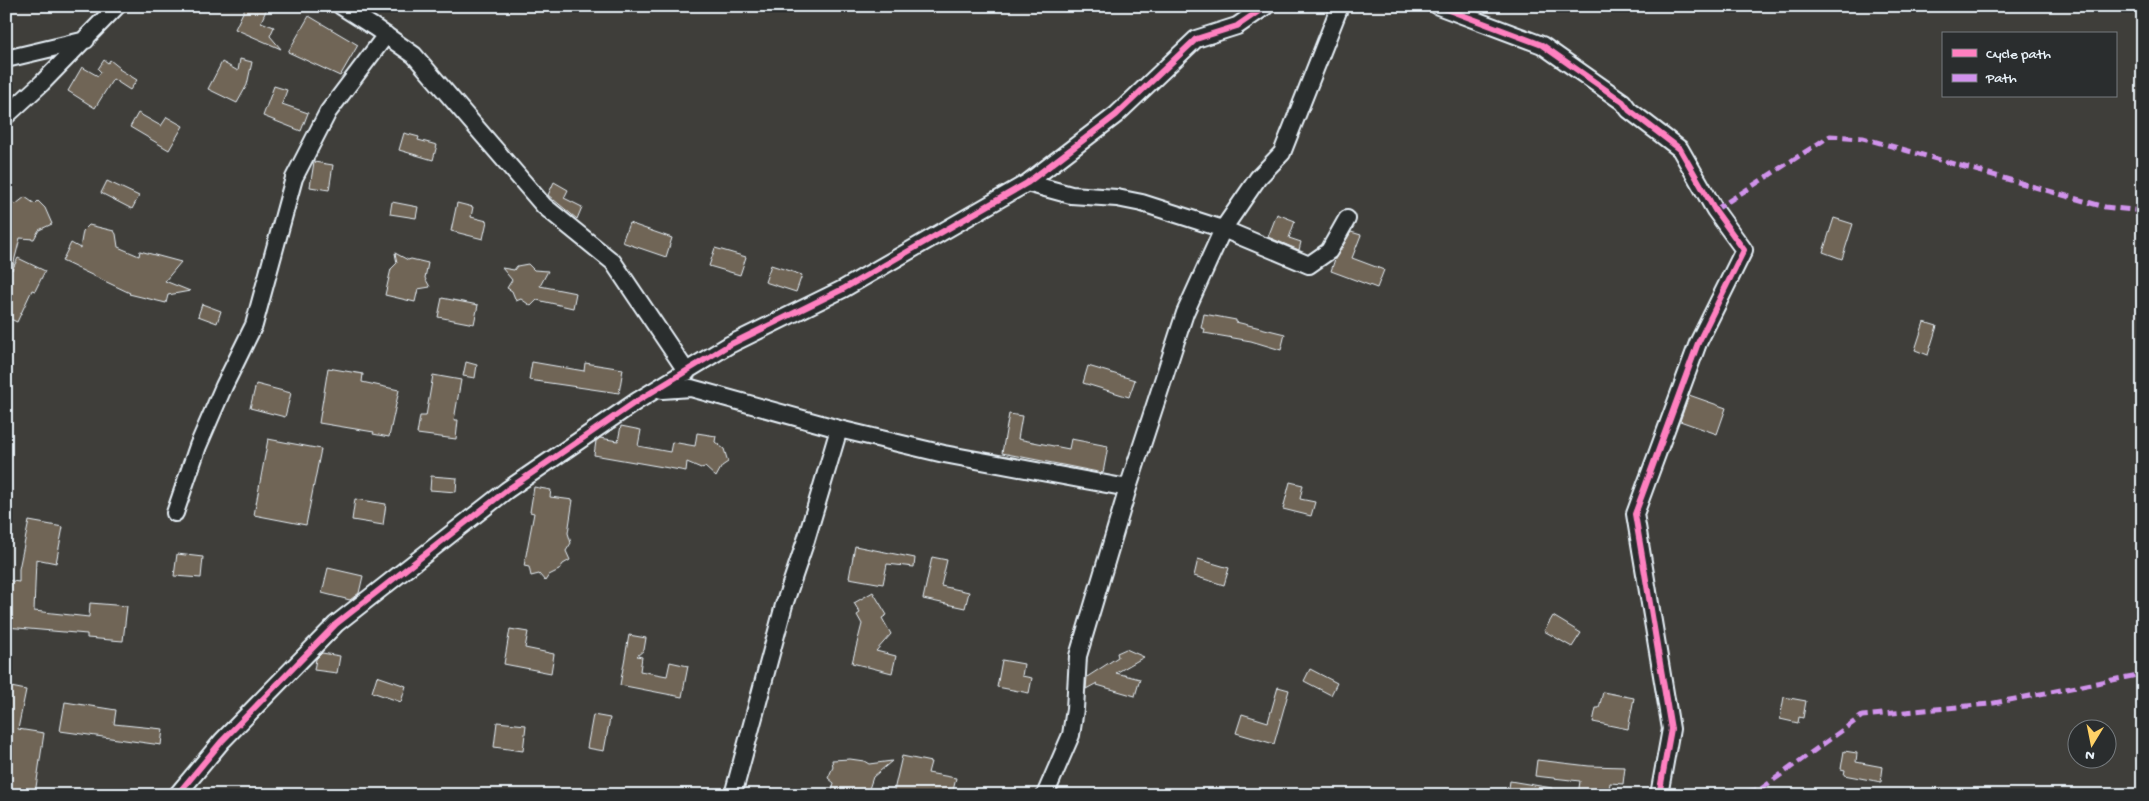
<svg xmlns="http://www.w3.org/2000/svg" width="2149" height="801" font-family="'Gochi Hand',sans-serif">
<rect width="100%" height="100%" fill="#3f3e3a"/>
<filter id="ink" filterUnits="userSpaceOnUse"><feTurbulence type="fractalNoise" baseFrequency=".02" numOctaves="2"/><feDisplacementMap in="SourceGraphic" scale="10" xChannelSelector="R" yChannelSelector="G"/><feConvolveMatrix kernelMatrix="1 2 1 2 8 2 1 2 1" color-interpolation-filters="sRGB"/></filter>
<g filter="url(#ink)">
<path fill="#706557" stroke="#e8f1f8" d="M246,6H268L261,22L274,27L270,36L281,49L235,29Z
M309,16L358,45L340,76L288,52Z
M240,59L252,62L247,85L237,103L208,89L222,62L238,71Z
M104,60L108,63L110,60L120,68L119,69L137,80L130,90L113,79L95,108L68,91L82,67L98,76L101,72L98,69Z
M274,86L287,90L282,104L308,113L301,131L263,116Z
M138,113L161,126L167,117L183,126L169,150L130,127Z
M404,133L419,137L418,140L437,145L433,160L399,150Z
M314,162L333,165L329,190L310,187Z
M107,181L139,196L132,209L101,193Z
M554,182L568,190L564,198L582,207L577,219L548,195Z
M25,197L35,204L38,201L45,208L52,224L39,230L34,239L20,238L12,270L18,258L45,271L35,291L32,290L17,322L6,317V282L10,275L6,274V201L16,204Z
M392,202L418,207L416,218L390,214Z
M457,203L473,207L471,217L487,221L483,239L451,231Z
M1277,214L1295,221L1289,238L1301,242L1299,250L1268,237Z
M1834,218L1853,224L1842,259L1823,252Z
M629,223L672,238L666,257L622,242Z
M89,225L114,231L116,234L118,247L139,256L140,251L181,262L165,281L190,291L168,295L166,303L129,294L130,293L62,261L71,243L80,248L83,231Z
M1351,232L1361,235L1352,258L1384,270L1377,288L1331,271L1335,259Z
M715,248L746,257L740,275L709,266Z
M395,253L408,260L411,259L428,263L425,278L430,287L418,289L415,302L385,295L391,269L397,263Z
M528,264L534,270L548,271L540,286L576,293L573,308L537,300L531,306L521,299L516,301L512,291L507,288L512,280L502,268L514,270L517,266Z
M771,265L802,275L796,292L765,282Z
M442,298L478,305L474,324L438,317Z
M202,304L221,311L217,323L198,316Z
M1204,314L1236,320V322L1285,334L1281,350L1251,341L1204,333L1205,329L1201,328Z
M1924,322L1937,326L1928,355L1915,350Z
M466,362L477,365L475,378L463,376Z
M532,362L584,371L585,363L623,369L619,393L529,380Z
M1088,366L1135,380L1129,397L1083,383Z
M328,368L363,374L362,382L399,390L389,437L373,434L374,432L319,423Z
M433,375L461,380L454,420H458L456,439L417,434L420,416H426Z
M256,384L291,393L285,417L250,408Z
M1689,395L1726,408L1717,434L1680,421Z
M1009,414L1022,416L1018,439L1069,449L1071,439L1108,446L1103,473L1002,453Z
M621,426L641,430L638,446L670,452L672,442L695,446L697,433L716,436L715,442L724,449L728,462L722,466L716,477L705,467L701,468L687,462L686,471L594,455L596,441L600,438L618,441Z
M268,439L321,449L306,525L254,515Z
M431,476L457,478L456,492L430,490Z
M1290,482L1303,485L1300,499L1315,502L1311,516L1283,509Z
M534,487L551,490L550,497L573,500L568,533L571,543L566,551L570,560L563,564L559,570L549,575L545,581L539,574L531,576L529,567L524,566L534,513L530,512Z
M355,499L386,504L383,525L352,520Z
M29,521L63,527L56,563L36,559L34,611L89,617L90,603L127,606L123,641L87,638V634L6,627V580L19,582V569Z
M855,546L915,558L914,567L887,564L883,584L849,578Z
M177,554L203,557L201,578L174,576Z
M932,557L947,560L941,586L969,592L965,608L923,599Z
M1198,559L1229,568L1224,585L1194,576Z
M328,568L363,576L359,593L350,600L322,593Z
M873,592L887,615L882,618L891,634L876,651L896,656L892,673L852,663L862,624L857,615L860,613L854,603Z
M1553,616L1581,633L1572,647L1544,631Z
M510,629L528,632L525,648L554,654L551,673L504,664Z
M629,635L646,638L644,650L637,656L642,657L640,671L667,676L670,662L688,666L682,697L620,685Z
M1126,649L1144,657L1116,673L1140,679L1135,696L1097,685V683L1086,689L1087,677L1118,657L1117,653Z
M322,653L340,656L337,673L314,670L316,659Z
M1002,660L1024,664L1022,676L1032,678L1029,693L997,687Z
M1310,669L1337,683L1331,695L1304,681Z
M377,676L406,686L401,702L372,692Z
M6,686L26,690L18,729L44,733L35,794L6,790Z
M1278,687L1289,690L1274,744L1236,733L1242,714L1268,722Z
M1603,692L1634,698L1628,729L1593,722L1596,708H1599Z
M1784,697L1806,701L1803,718L1799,717L1798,723L1780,719Z
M65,702L116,710L114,724L163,729L161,745L60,731Z
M593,715L610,718L604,751L587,748Z
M497,722L526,725L523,751L494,747Z
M1844,751L1857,753L1856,762L1883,767L1881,782L1844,775L1845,770L1841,769Z
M902,756L931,762L928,773L956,778L952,795H893Z
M850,759L864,761L869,764L892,761L873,777L867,795H831L834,783L828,778L833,767L832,760Z
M1537,760L1589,766L1625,767L1623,784L1610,783L1608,795H1578L1580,781L1535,776Z
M1510,781L1552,788L1551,795H1508Z"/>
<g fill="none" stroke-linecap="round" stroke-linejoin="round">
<g stroke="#e8f1f8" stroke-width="20">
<path id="street" d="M341,6L374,27L414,55L544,206L613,262L687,372
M1438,6L1542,45L1623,102L1629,110L1680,149L1715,210L1744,250L1698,343L1635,514L1671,729L1659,795
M6,59L86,40
M6,116L42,83L117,6
M1027,183L1071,195L1117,198L1142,203L1223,229L1309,265L1329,251L1347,219
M662,390L691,388L839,429L944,454L1128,488
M175,513L198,446L224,386L254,325L294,178L328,112L386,35
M177,795L222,741L336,624L507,490L637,401L729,345L843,289L1027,183L1116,115L1196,39L1237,26L1266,6
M733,795L784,605L806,540L839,429
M1045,795L1071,735L1075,709L1078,656L1128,488L1185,313L1223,229L1258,178L1282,153L1340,6"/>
</g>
<use href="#street" stroke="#2a2d2e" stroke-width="16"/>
<path stroke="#d193ec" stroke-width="5" stroke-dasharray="10 5" stroke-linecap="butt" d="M1715,210L1830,136L1863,138L2105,207L2143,211
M1732,795L1761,789L1862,716L1989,704L2143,674"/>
<g stroke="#2a2d2e" stroke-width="9">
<path id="cycleway" d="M1438,6L1542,45L1623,102L1629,110L1680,149L1715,210L1744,250L1698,343L1635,514L1671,729L1659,795
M177,795L222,741L336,624L507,490L637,401L729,345L843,289L1027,183L1116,115L1196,39L1237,26L1266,6"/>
</g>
<use href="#cycleway" stroke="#ff80c0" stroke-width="6"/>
</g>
</g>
<rect width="2149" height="801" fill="none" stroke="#2a2d2e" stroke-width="25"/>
<rect x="12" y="12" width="2124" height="776" fill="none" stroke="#e8f1f8" stroke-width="2" filter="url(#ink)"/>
<rect x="1942" y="32" width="175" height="65" fill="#2a2d2e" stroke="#767b7f"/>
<rect x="1952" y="49" width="25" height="8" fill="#ff80c0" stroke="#767b7f"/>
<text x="1986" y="58" font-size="15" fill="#e8f1f8">Cycle path</text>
<rect x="1952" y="74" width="25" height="8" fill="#d193ec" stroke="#767b7f"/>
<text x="1986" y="82" font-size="15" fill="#e8f1f8">Path</text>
<g transform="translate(2092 744) rotate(190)"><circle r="24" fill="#2a2d2e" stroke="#767b7f"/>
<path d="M0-4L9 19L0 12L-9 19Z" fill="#ffd166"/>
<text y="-8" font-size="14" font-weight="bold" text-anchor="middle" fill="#e8f1f8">N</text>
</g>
</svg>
